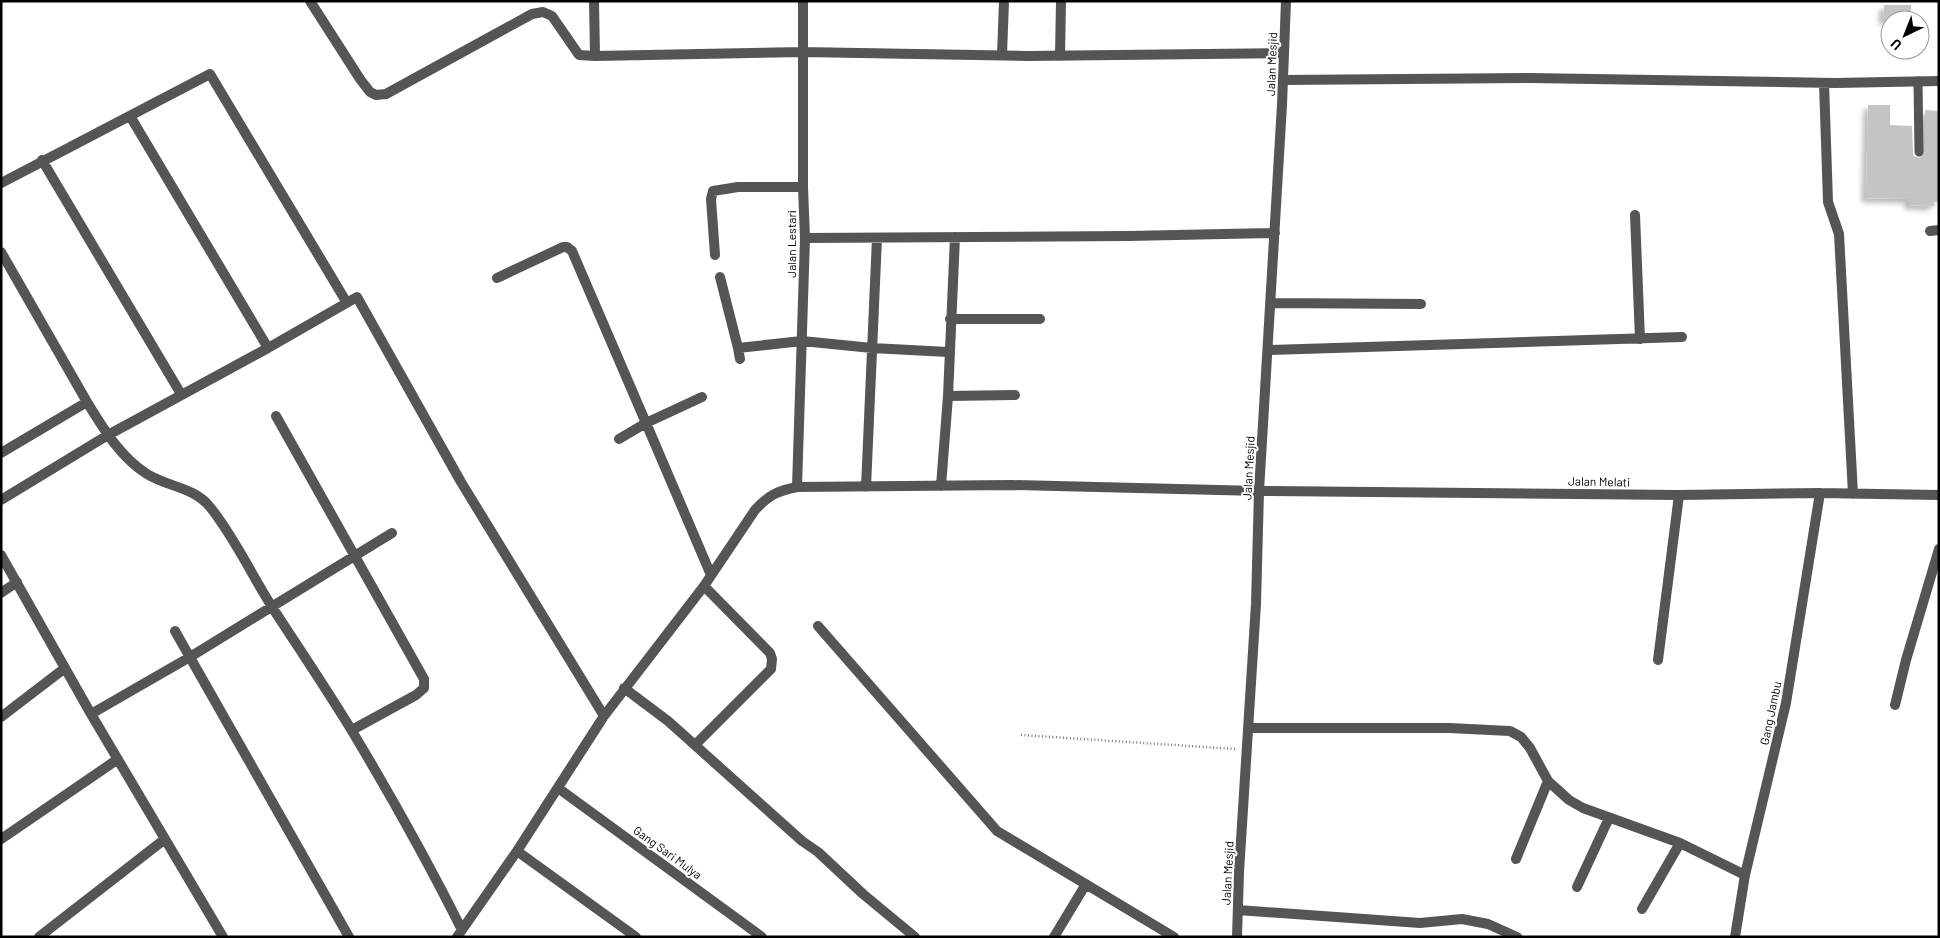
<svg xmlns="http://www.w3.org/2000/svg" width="1940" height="938" font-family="Barlow,sans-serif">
<defs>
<filter id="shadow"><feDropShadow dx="-4.5" dy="4.5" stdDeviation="2.5" flood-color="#0004"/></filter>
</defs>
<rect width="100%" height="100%" fill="#fff"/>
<path fill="#c4c4c4" filter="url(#shadow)" d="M1884,5H1911V20H1883Z
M1868,105H1890V125L1912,126L1913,153L1914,156L1919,158L1923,157L1925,152V110L1939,111V202H1934V206L1909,205V199L1866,198Z"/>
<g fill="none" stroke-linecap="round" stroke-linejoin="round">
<path stroke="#777" stroke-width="2.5" stroke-dasharray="1 2.5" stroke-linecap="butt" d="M1021,735L1235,749"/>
<path stroke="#555" stroke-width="9" d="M1918,81L1919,152"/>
<path stroke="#555" stroke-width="10" d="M310,1L360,79L370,92L376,95L386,94L532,14L543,12L552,16L579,55L595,56L802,52L1028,56L1284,53
M594,1L595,56
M1002,55L1004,1
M1060,56L1061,1
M1283,80L1530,78L1835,83L1939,81
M1824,83L1828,202L1839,234L1853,494
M130,116L268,348
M42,160L181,394
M1,183L210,74L347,303
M1635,215L1640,339
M1930,231L1939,230
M805,238L1128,236L1275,233
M1,252L87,402
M715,255L711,199L713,191L738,187H803
M720,277L738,348L802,341L872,348L948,352
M497,278L563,247H567L572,251L646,423L702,397
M1271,303L1421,304
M950,319H1040
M738,348L740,359
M1268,350L1682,337
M948,396L1015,395
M276,416L424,679V688L416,695L352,730
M619,439L646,423L711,575
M1,453L87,402C103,428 120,457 147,474C168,487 194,487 210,507C235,538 252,576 274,610C300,650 327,690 352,731C391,796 428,862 462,930
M941,486L948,396L955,237
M797,487L805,238L803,187V1
M866,487L877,238
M1,500L108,435L268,348L357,297L461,482L604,716
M1,555L91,714L223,937
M1,593L17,582
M818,626L997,831L1174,937
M175,631L349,937
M1658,660L1679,495
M624,688L668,721L802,841L818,852L863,894L915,937
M1895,705L1906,660L1939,549
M91,714L190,657L392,533
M1,717L65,668
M1248,728H1449L1510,731L1521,737L1530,748L1548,781L1569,800L1583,808L1680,843L1745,875
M695,745L771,669L772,659L770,653L704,586
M558,788L762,937
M1,839L118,759
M517,851L636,937
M1516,859L1548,781
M1577,887L1609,818
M1642,909L1680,843
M1238,910L1420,923L1462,919L1488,924L1517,937
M39,937L165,839
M457,937L517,851L604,716L704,586L755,510C769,495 777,491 797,487L1012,485L1259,491L1679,495L1820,493L1939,495
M1054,937L1086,884
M1237,937L1239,872L1256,604L1259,491L1282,105L1286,1
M1735,937L1745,875L1786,703L1820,493"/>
</g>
<g text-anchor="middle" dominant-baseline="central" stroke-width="4" stroke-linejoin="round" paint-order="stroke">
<g font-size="12" fill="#000" stroke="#fff">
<text transform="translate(1271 64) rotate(-88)">Jalan Mesjid</text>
<text transform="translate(791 244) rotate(-90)">Jalan Lestari</text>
<text transform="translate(1248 468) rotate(-87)">Jalan Mesjid</text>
<text transform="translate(1599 481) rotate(1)">Jalan Melati</text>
<text transform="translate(1770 713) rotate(-78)">Gang Jambu</text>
<text transform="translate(668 852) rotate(36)">Gang Sari Mulya</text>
<text transform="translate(1227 873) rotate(-87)">Jalan Mesjid</text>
</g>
</g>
<rect width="1940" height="938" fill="none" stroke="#000000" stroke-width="5"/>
<g transform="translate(1905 35) rotate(223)"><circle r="24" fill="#ffffff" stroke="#999999"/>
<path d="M0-4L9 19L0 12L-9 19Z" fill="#000000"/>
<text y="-8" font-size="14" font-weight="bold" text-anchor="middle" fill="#000000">U</text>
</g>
</svg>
